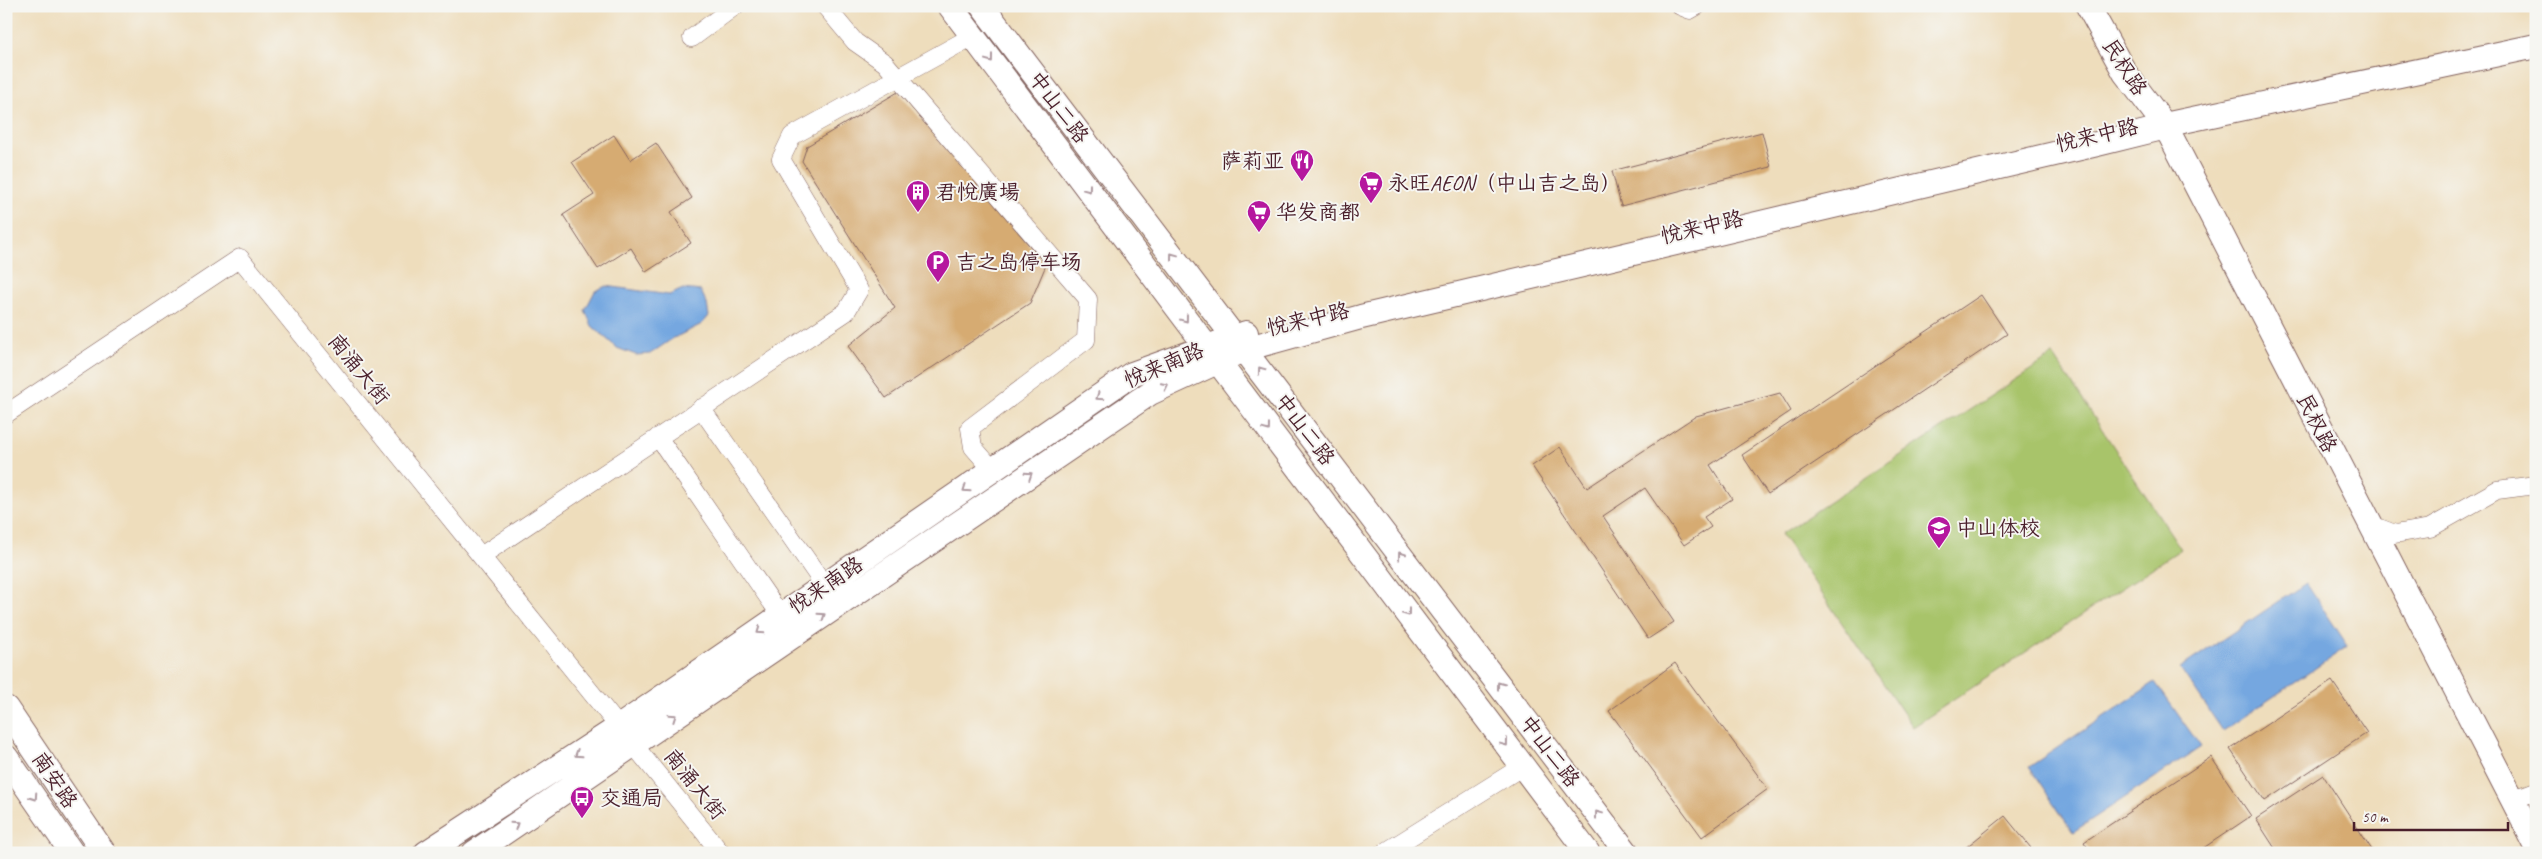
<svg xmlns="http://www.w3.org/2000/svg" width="2542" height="859" font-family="Caveat,'LXGW WenKai TC',sans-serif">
<rect width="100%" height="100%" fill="#f6f6f2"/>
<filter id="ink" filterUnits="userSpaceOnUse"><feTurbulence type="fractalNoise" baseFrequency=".02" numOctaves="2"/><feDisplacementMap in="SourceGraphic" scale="10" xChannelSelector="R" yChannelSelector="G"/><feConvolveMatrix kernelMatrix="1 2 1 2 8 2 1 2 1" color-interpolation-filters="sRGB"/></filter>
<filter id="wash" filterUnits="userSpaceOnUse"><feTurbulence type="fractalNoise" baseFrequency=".0096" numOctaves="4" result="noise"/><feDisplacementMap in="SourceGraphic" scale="20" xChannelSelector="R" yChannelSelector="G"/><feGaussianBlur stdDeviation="1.12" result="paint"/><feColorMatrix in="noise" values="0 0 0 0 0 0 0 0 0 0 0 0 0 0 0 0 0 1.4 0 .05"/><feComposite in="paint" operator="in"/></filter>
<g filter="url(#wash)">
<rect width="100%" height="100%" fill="#eeddbc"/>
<path fill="#a8c46b" stroke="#79724b" d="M2053,355L2181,549L1913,727L1781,534Z"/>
<path fill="#74a7e0" stroke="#5f6386" d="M606,286L669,295L683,289L701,291L707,304L709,316L702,324L672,339L650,354L636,355L617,348L592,326L585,310L595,291Z
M2306,583L2348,646L2223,731L2180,668Z
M2155,682L2201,747L2073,832L2029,767Z"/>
<g id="blocks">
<path fill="#d6ab72" d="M898,92L1046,265L1030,303L886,398L848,346L895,308L802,161L807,146Z
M1762,132L1771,167L1621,206L1612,171Z
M614,135L630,160L656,143L692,198L671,212L691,243L646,272L631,248L598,269L563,215L594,195L572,162Z
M1981,295L2007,334L1768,494L1742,455Z
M1780,393L1791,411L1710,465L1732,499L1704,517L1711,527L1684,545L1645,488L1603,516L1674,622L1648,639L1532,466L1560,447L1587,488L1696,416Z
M1675,663L1768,789L1702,837L1609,711Z
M2332,681L2367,733L2265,801L2230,749Z
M2211,757L2251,816L2196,853H2091L2084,842Z
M2323,775L2374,853H2278L2256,819Z
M2005,816L2035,853H1959Z"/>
</g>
</g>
<g filter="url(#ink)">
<use href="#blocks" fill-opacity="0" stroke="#83625e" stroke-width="1"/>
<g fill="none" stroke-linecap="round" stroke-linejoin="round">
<g stroke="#83625e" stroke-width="19">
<path id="street" d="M825,6L855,42L885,63L1088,299L1086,340L970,428L973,447L993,470
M1680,6L1690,10L1697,6
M692,38L735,6
M701,408L825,586
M6,414L240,258L619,727
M658,437L781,616
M2369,524L2395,534L2430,528L2497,490L2536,485
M481,556L846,312L859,290L781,159L792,136L973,36
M633,744L721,853
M2512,800L2536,791
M1384,853L1523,766"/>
</g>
<g stroke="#83625e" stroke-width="26">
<path id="secondary" d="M950,6L1588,853
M982,6L1627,853
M2088,6L2125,73L2166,127L2536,845
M6,708L104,853
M6,757L72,853
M426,853L619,727L1132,374L1246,333
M474,853L1150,393L1245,349L1361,317L2097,144L2166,127L2169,124L2536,46"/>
</g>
<use href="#street" stroke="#fff" stroke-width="18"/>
<use href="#secondary" stroke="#fff" stroke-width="24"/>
</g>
<defs><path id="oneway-chevron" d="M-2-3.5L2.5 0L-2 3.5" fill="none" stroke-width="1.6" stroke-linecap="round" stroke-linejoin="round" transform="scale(1.25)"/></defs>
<g stroke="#ae9aa0">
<use href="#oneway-chevron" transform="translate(990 59) rotate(53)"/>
<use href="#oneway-chevron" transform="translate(1088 189) rotate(53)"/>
<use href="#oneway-chevron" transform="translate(1173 256) rotate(-127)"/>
<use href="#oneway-chevron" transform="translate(1185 319) rotate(53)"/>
<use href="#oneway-chevron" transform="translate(1261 370) rotate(-127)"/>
<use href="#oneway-chevron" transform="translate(1165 386) rotate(-26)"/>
<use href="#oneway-chevron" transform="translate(1099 397) rotate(145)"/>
<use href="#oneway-chevron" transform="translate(1267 428) rotate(53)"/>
<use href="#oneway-chevron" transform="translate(1029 475) rotate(-34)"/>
<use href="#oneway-chevron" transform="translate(966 489) rotate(145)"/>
<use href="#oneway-chevron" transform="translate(1401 555) rotate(-127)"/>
<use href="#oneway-chevron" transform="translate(1407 613) rotate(53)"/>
<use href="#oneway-chevron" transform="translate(822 616) rotate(-34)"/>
<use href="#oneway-chevron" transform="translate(760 631) rotate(145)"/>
<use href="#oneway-chevron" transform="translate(1500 685) rotate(-127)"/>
<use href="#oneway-chevron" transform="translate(673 717) rotate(-34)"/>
<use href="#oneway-chevron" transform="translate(1505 743) rotate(53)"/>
<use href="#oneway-chevron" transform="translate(578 754) rotate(147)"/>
<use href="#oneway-chevron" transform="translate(34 797) rotate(56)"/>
<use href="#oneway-chevron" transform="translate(1598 814) rotate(-127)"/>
<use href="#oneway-chevron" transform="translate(515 825) rotate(-34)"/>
</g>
</g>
<defs>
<g id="restaurant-pin" transform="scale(1.25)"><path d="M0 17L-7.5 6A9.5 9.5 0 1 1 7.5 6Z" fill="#b5179e" stroke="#f6f6f2"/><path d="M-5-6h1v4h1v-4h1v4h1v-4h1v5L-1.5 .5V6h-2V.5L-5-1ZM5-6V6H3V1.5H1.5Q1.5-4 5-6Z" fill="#fff"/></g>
<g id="supermarket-pin" transform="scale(1.25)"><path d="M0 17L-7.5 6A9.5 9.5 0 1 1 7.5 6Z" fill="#b5179e" stroke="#f6f6f2"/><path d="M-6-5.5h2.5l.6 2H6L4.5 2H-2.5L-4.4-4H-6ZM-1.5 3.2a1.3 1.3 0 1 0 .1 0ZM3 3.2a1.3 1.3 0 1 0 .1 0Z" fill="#fff"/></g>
<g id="building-pin" transform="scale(1.25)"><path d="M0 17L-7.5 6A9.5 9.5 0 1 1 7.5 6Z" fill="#b5179e" stroke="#f6f6f2"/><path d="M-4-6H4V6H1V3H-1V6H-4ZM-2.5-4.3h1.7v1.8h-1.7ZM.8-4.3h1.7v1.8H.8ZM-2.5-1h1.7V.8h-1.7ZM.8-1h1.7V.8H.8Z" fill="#fff"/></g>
<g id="parking-pin" transform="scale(1.25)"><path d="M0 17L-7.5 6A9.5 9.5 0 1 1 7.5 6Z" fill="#b5179e" stroke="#f6f6f2"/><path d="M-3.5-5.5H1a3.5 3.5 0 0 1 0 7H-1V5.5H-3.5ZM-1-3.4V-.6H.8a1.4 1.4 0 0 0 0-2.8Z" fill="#fff"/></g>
<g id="school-pin" transform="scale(1.25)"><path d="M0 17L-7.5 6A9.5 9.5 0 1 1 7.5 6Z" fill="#b5179e" stroke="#f6f6f2"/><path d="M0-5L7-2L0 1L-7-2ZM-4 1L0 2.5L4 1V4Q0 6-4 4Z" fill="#fff"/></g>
<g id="bus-pin" transform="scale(1.25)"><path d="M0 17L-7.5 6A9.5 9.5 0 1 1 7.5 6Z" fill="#b5179e" stroke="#f6f6f2"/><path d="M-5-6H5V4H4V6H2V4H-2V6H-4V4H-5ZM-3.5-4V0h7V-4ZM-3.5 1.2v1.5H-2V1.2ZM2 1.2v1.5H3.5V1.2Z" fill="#fff"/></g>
</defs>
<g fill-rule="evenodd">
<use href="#restaurant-pin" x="1302" y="161"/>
<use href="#supermarket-pin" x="1371" y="183"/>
<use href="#building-pin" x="918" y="192"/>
<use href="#supermarket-pin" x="1259" y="212"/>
<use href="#parking-pin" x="938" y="262"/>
<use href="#school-pin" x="1939" y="528"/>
<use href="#bus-pin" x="582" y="798"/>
</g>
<g text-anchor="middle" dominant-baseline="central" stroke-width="4" stroke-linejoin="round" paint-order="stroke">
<g font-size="21" fill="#4a1f2b" stroke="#f6f6f2">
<text transform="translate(2125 67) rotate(57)">民权路</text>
<text transform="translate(1059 107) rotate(53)">中山二路</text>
<text transform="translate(2097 135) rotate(-13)">悦来中路</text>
<text transform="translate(1702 227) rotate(-13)">悦来中路</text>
<text transform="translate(1308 319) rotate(-13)">悦来中路</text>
<text transform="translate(1164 365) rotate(-23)">悦来南路</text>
<text transform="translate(359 369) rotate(51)">南涌大街</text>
<text transform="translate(2317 423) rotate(63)">民权路</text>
<text transform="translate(1305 429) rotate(53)">中山二路</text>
<text transform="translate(826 585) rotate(-34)">悦来南路</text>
<text transform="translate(1550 751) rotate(53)">中山二路</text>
<text transform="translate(55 780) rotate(56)">南安路</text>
<text transform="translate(695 784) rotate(51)">南涌大街</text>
</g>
<g font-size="21" fill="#4a1f2b" stroke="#f6f6f2" text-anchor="start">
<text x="1284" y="161" text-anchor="end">萨莉亚</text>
<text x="1388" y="183">永旺AEON（中山吉之岛）</text>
<text x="936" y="192">君悅廣場</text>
<text x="1276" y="212">华发商都</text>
<text x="956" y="262">吉之岛停车场</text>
<text x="1956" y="528">中山体校</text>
<text x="600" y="798">交通局</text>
</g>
</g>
<rect width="2542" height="859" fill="none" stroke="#f6f6f2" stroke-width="25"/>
<path d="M2354 822v8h154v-8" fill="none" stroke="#4a1f2b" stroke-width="2.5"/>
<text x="2362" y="822" font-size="15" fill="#4a1f2b" stroke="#f6f6f2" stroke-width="4" paint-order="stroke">50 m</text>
</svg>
